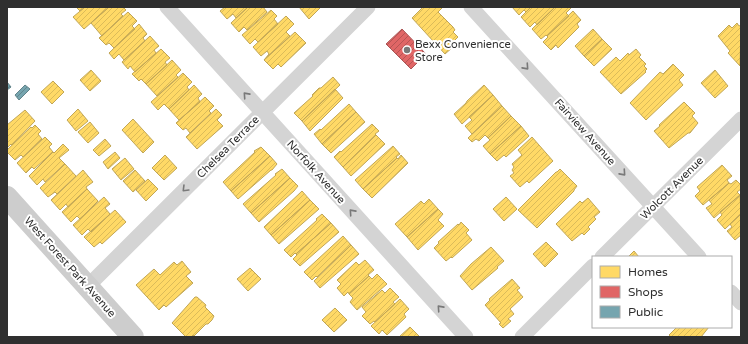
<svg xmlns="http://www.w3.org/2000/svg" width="748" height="344" font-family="'Varela Round',sans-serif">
<defs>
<pattern id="homes-hatch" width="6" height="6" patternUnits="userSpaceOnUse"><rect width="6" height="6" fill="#ffd966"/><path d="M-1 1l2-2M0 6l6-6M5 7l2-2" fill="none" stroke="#dbbb59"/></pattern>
<pattern id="shops-hatch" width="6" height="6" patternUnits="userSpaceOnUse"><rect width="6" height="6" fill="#e06666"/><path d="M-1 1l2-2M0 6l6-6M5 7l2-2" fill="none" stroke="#b65454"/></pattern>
<pattern id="public-hatch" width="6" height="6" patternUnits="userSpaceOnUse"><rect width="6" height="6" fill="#76a5af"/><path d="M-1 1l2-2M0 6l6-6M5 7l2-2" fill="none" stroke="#61878f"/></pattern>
</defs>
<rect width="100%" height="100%" fill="#fff"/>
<path fill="url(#homes-hatch)" stroke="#c1a656" d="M76,7H85L80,11Z
M85,7H109L84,29L73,17Z
M109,7H123L126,10L121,14L123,16L102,36L91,23Z
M225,7H248L236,18L233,14L227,19L220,11Z
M248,7H263L267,12L247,30L244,27L239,32L231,23Z
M299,7H320V8L309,19Z
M423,7H441L442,8L438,12L453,27L455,30L453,32L458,37L451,44L453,47L445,54L412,18Z
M512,7H531L526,12L524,10L519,15Z
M531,7H555L537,25L535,22L530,27L521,17Z
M555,7H569L571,8L566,13L569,16L547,36L546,35L541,39L532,29Z
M271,10L277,16L274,19L278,24L258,42L255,39L250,44L242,35Z
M573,11L581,20L577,24L579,27L558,48L556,45L551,50L543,42L548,37L547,36Z
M128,12L137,21L132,26L135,29L114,48L109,43L106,45L99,38Z
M286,16L294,24L286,32L290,36L264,60L269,54L267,51L261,56L253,47Z
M737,23L739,26L741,25L740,66L728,53L730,51L718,36L729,25L732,28Z
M139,24L147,34L143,38L145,41L124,60L119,54L114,59L109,53Z
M593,29L602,39L584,56L575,46Z
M295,32L306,43L281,67L278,64L273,69L264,60Z
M150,36L159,46L154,50L156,53L135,72L130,66L128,69L122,62Z
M602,39L612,49L594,66L584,56Z
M161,49L170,58L165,62L167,65L146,84L141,79L139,81L132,74Z
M636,49L641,55L639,57L646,64L644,66L647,69L645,71L646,72L621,94L600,72L616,57L620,61L628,53L629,55Z
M172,60L181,70L176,75L178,77L157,96L146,84Z
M673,64L684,75L679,80L683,85L646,120L630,103L660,72L663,74Z
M91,70L101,81L90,91L80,80Z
M715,70L728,86L715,98L701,83Z
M183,73L192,82L187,87L189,90L169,109L164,104L158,110L151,102Z
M333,77L340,85L302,121L294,113L313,96L312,95L319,88H321Z
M53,81L64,92L52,104L41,92Z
M194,85L202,94L198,98L200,102L179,120L169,109Z
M484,85L493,95L462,124L454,114L466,103L467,101Z
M335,89L343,98L310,131L302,121Z
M493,95L502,106L472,134L465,126L472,120L469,117Z
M205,97L214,106L209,111L211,113L190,133L186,128L183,130L176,123Z
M684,102L695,113L692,116L698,123L690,133H688L669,148L654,131L660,126L659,125Z
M349,104L356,112L322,144L314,134L320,129L321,130Z
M502,106L511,116L488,138L485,135L479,141L476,139L472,142L468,138Z
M78,109L88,121L76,131L67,120Z
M216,109L222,115L217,120L223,126L197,149L186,137Z
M25,110L35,121L12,145L11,144L7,148V125Z
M356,112L365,122L331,153L322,144Z
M511,116L521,126L490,154L483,146L490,140L488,138Z
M133,119L154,142L143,153L122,130Z
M90,122L99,133L88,143L78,132Z
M372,124L379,131L375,134L376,135L343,167L334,157L340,151L341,152Z
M35,125L41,131L38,134L42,139L23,157L21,155L15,160L7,152V150L31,127L32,128Z
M521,126L529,136L506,157L504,155L497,161L490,154Z
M376,135L385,144L351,176L343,167Z
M45,137L52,144L49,147L53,152L34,169L32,167L26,173L17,163Z
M532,137L553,161L529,183L527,181L520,187L510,176L514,173L512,170L514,167L512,164L522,155L518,150Z
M105,139L111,146L99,156L93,150Z
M63,144L69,150L59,158L65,164L45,182L43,179L37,185L29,176L53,152L54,153Z
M393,146L400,154L396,157L397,158L363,189L355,180Z
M261,147L270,156L231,191L223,182L255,152L254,151Z
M115,152L120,158L108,169L103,162Z
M165,155L177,168L164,180L152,168Z
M401,155L408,163L372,198L363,189L397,158L398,159Z
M270,156L277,164L272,170H271L238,199L231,191Z
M125,158L134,169L121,180L112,169Z
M65,164L76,176L57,194L55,192L48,197L40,188Z
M722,165L732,176L727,180L729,183L703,205L695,196L700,191L697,187Z
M282,169L290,178L251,213L243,204L276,175L275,174Z
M560,169L577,186L574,190V191L537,228L518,210L556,172H557Z
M83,170L93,182L86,187L87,189L68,207L66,204L60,210L51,200Z
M135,170L145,181L133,192L123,181Z
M290,178L298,186L294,191L259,222L251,213Z
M148,179L158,189L146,201L136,190Z
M736,180L741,185V189L737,192L740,195L714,218L706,208L712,204L709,200L729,183L731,184Z
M87,189L98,201L80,219L77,216L71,222L62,212Z
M302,191L310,200L271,235L264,227Z
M740,195L741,214L725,229L717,220L722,215L720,212Z
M104,197L110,204L105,208L110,214L91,232L88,229L82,235L73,225Z
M506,197L517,209L504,221L493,209Z
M588,198L600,212L594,217L596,219L588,227L590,229L584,235L582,233L572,241L556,224L580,201L582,203Z
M429,199L438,209L407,237L395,224L421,201L424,204Z
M310,200L319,209L279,244L271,235Z
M438,209L443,214L438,220L444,226L418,250L407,237Z
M115,210L126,222L102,244L100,242L94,247L84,237Z
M322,214L331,223L296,254L295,253L291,257L284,250L317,220L316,219Z
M741,214V235L735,240L727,231L732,227L730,224Z
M461,222L469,230L466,233L472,240L452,258L451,257L446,261L434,248L439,243L438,242L458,224L459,225Z
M331,223L339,232L300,266L293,259L297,255L296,254Z
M343,236L351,245L317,277L316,276L312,280L304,272Z
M546,242L558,254L545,267L533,254Z
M351,245L359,254L320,288L314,281Z
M491,247L504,261L497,267L498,268L472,290L460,276L471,264Z
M634,251L639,257H628Z
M365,260L374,270L368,275L369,276L349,294L348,292L344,296L337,288L341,284L337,280L356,262L359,265Z
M182,261L191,272L186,276L193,283L166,307L164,305L159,310L136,285L154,269L160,275L174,262L177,265Z
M250,268L261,279L248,291L237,279Z
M377,274L387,284L357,310L350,302L353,298L349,294L369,276L372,279Z
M512,279L520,288L517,290L523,297L510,309L514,314L508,319L511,321L503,328L499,324L501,323L485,305L490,300L489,299Z
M390,288L399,297L393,302L395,304L375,322L374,321L370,324L362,316L366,312L362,307L382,290L385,293Z
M195,297H197L206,305L205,307L214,316L212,320L208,324H206L194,336L193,335L191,337H186L172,323Z
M400,299L409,309L404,314L406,317L387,335L382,330L379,334L371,326Z
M335,308L347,320L334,332L322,320Z
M410,327L420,337H399Z
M677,327H709L701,337H671L669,335Z"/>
<path fill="url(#shops-hatch)" stroke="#ab5656" d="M402,29L426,54L411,69L386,44Z"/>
<path fill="url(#public-hatch)" stroke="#618289" d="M7,82L11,87L7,90Z
M25,85L30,89L19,100L15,95Z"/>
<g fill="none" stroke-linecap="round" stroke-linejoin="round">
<path stroke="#d4d4d4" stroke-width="15" d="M167,7L466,337
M471,7L699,257
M602,257L741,119
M88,286L368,7
M731,292L741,303
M522,337L593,266"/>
<path stroke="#cdcdcd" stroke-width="22" d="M7,197L133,337"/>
</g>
<defs><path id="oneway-chevron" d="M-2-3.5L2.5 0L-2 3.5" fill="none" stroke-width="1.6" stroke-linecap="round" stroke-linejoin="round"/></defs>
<g stroke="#797979">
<use href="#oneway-chevron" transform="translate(526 67) rotate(48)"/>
<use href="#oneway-chevron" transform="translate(246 95) rotate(-132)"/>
<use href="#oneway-chevron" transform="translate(623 173) rotate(48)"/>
<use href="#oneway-chevron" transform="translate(185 189) rotate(135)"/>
<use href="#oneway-chevron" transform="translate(352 212) rotate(-132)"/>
<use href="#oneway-chevron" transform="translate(440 308) rotate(-132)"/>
</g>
<circle fill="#787878" stroke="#fff" stroke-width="1.5" cx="407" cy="50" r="4"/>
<g text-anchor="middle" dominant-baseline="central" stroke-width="4" stroke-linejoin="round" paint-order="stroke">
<g font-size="11" fill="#2f2f2f" stroke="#fff" text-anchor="start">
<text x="415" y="44">Bexx Convenience<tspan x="415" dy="13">Store</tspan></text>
</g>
<g font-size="11" fill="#2f2f2f" stroke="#fff">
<text transform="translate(585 132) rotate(48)">Fairview Avenue</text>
<text transform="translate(228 147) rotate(-45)">Chelsea Terrace</text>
<text transform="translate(316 172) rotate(48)">Norfolk Avenue</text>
<text transform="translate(672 188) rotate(-45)">Wolcott Avenue</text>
<text transform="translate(70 267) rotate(48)">West Forest Park Avenue</text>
</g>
</g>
<rect width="748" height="344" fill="none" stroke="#2f2f2f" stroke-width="16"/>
<rect x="592" y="256" width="140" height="72" fill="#ffffff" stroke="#acacac"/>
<rect x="600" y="266" width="20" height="12" fill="#ffd966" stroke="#acacac"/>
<text x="628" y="276" font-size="12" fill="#2f2f2f">Homes</text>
<rect x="600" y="286" width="20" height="12" fill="#e06666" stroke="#acacac"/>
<text x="628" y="296" font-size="12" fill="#2f2f2f">Shops</text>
<rect x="600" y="306" width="20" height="12" fill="#76a5af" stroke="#acacac"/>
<text x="628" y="316" font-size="12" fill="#2f2f2f">Public</text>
</svg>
